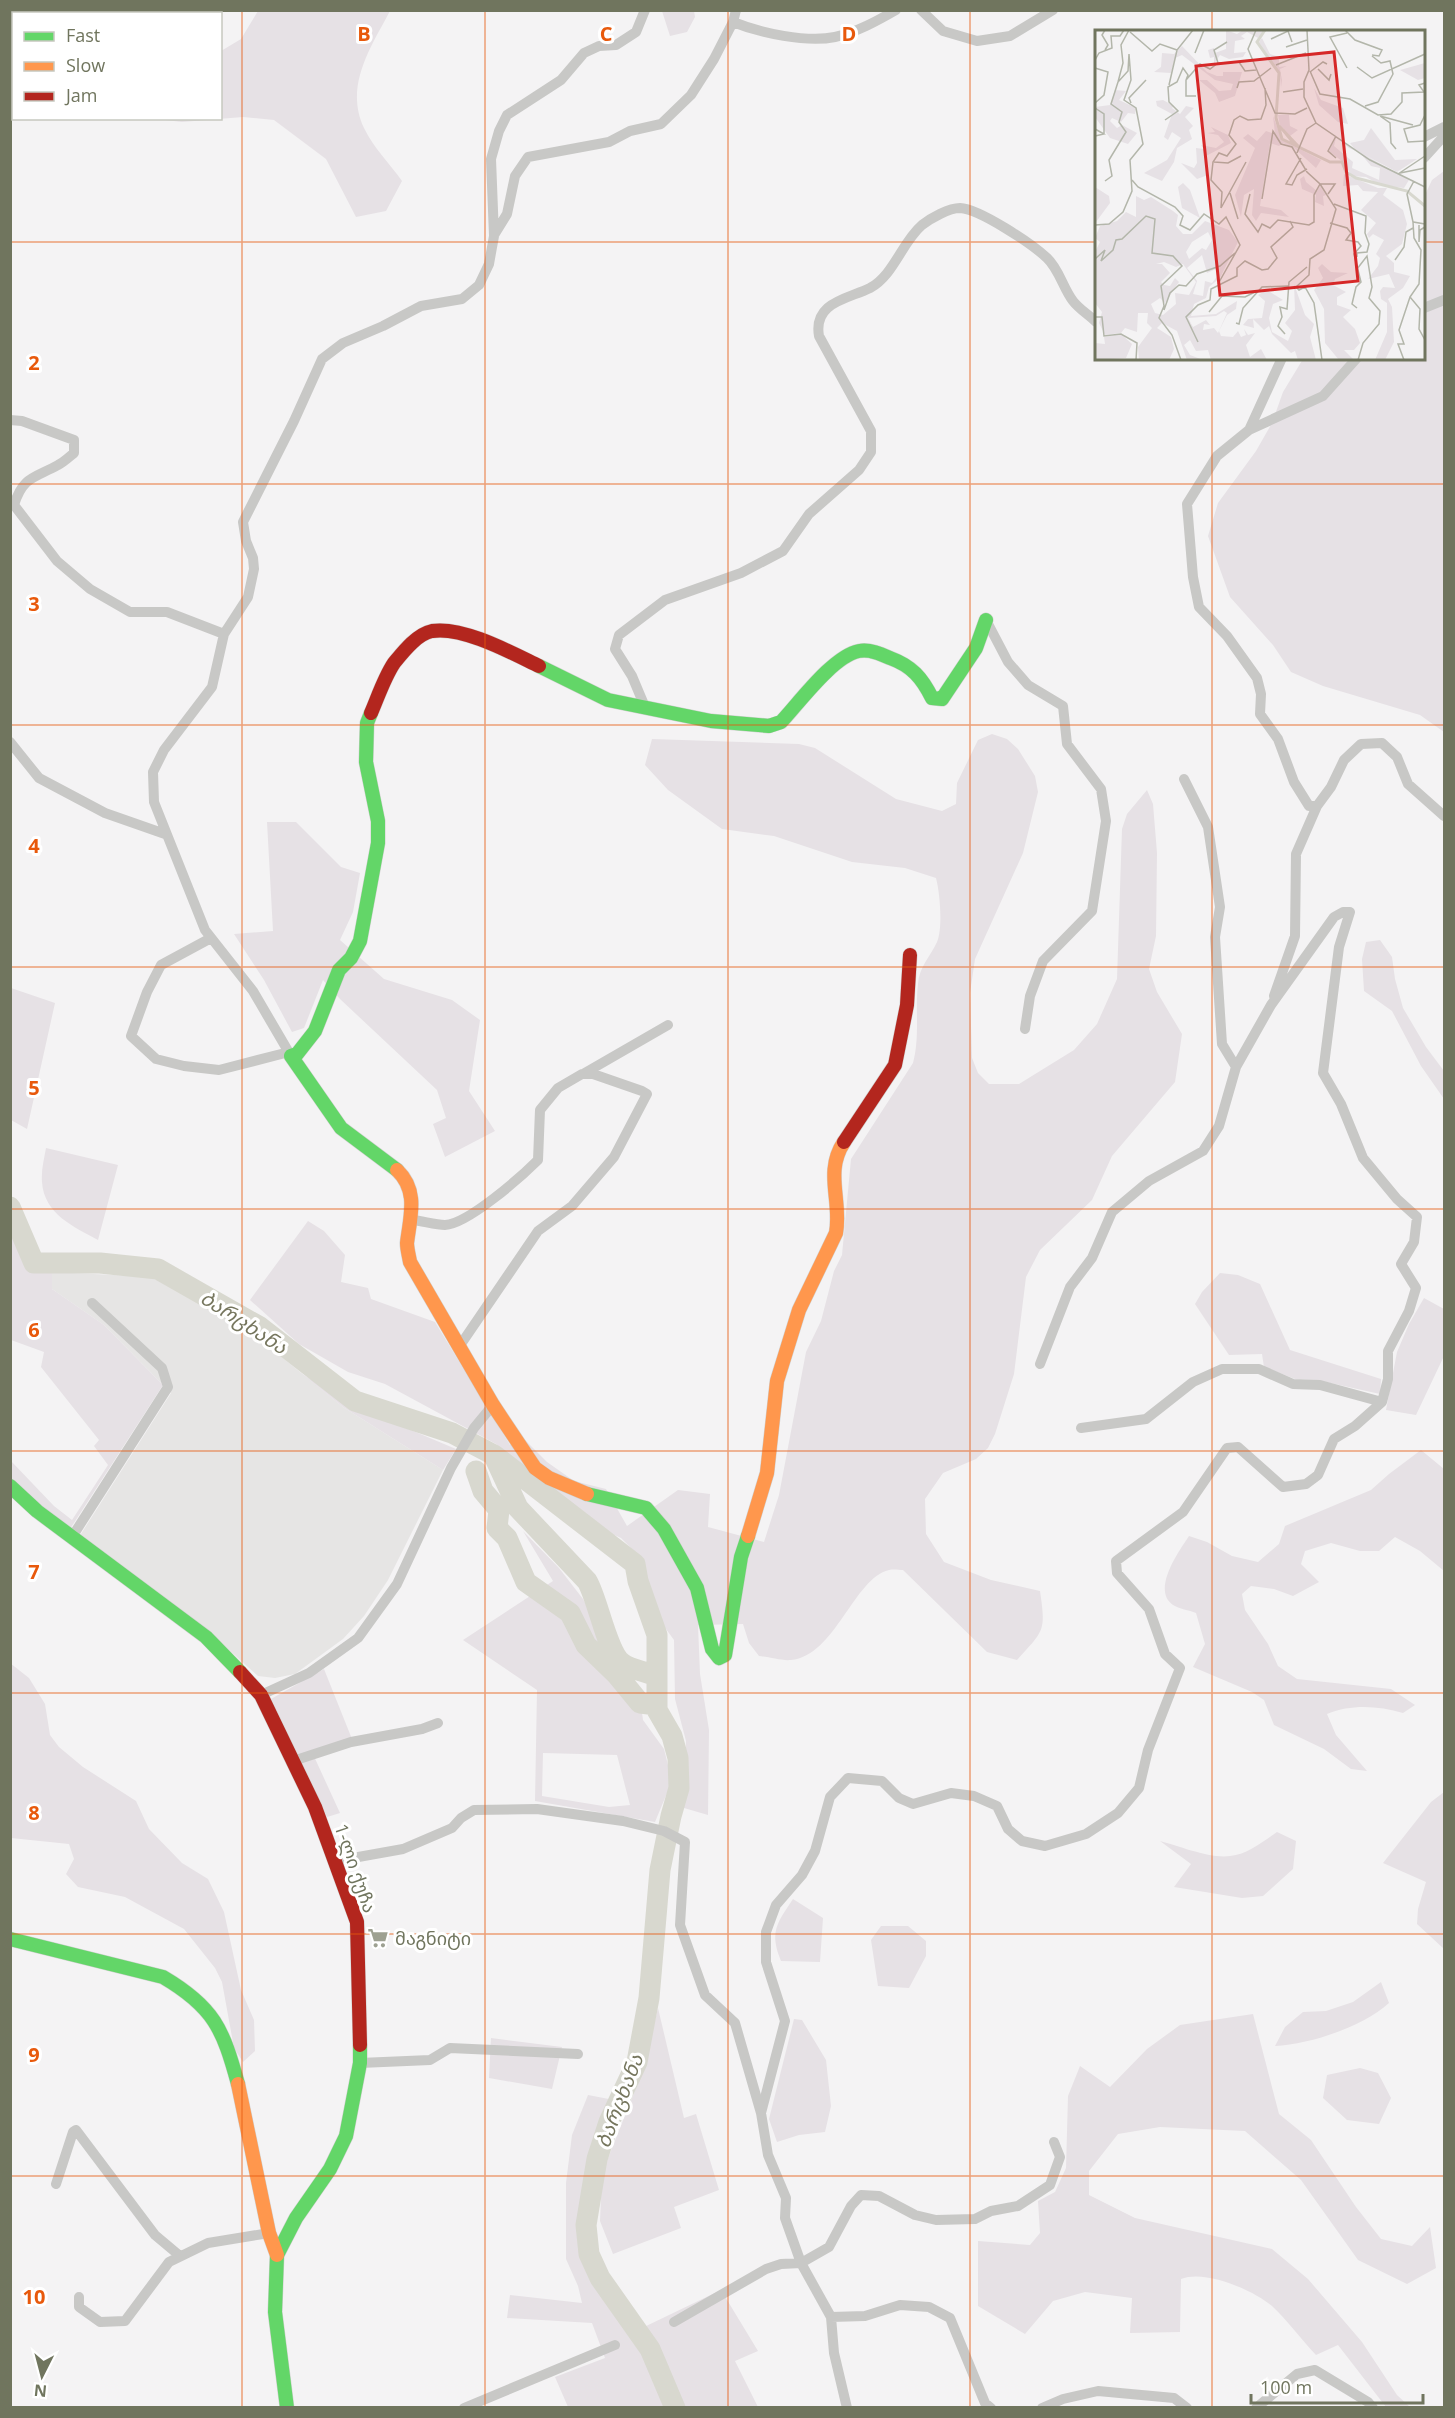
<svg xmlns="http://www.w3.org/2000/svg" width="1455" height="2418" font-family="'Open Sans','Noto Sans Georgian',sans-serif">
<rect width="100%" height="100%" fill="#f4f3f4"/>
<path fill="#e6e5e4" d="M52,1272L155,1277L256,1336L343,1407L443,1470L388,1580L364,1616L343,1639L295,1674L275,1678L258,1676L216,1638L79,1537L171,1393L104,1325L52,1289Z"/>
<path fill="#e6e1e5" fill-rule="evenodd" d="M258,11H390C371,47 344,86 364,128C373,147 390,164 402,181L386,211L356,217L326,159L274,120L243,117L182,122L157,119L220,118L221,51L241,39Z
M662,11H694L695,17L687,32L670,36Z
M1444,171L1443,228L1444,732L1420,715L1323,686L1291,672L1273,645L1230,597L1208,536L1218,503L1256,451L1272,423L1283,392L1303,359L1424,358V197L1432,180Z
M992,734L1007,739L1018,749L1035,776L1038,792L1023,853L975,959L970,993L972,1058L978,1073L989,1084H1019L1074,1050L1097,1024L1117,979L1122,829L1127,814L1147,790L1153,804L1157,853L1156,936L1149,969L1157,992L1182,1034L1175,1082L1112,1156L1092,1200L1040,1250L1026,1277L1014,1374L995,1434L988,1448L976,1459L943,1473L925,1499L926,1534L944,1562L991,1580L1040,1591C1046,1632 1044,1630 1017,1660L987,1652L903,1570C899,1570 894,1569 889,1570C854,1578 835,1656 791,1660C782,1661 769,1657 759,1656L749,1643L743,1624L698,1625L700,1674L709,1730L708,1815L684,1808L686,1741L675,1699L674,1640L655,1614L652,1592L639,1556L621,1538L590,1524L554,1497L522,1465L496,1444L385,1384L348,1372L299,1344L250,1300L308,1221L324,1231L345,1255L341,1282L368,1288L371,1299L435,1322L510,1445L525,1440L547,1462L574,1481L606,1489L627,1526L678,1490L710,1494L708,1527L764,1542L779,1495L806,1352L821,1321L834,1271L842,1255L851,1159L913,1063C920,1037 915,1010 918,984C919,967 930,957 937,942C943,928 940,893 936,878L905,868L852,862L774,836L722,829L668,790L645,765L652,739L799,744L815,748L896,799L942,811L956,804L957,783L978,740Z
M267,822H296L341,867L360,873L353,912L340,940L384,979L452,1000L480,1020L469,1091L495,1131L445,1157L433,1124L446,1118L437,1090L340,999L323,980L304,1028L292,1032L264,980L234,934L273,931Z
M1380,940L1392,957L1395,979L1403,1008L1426,1047L1444,1071V1099L1421,1066L1392,1011L1364,991L1362,959L1366,942Z
M11,988L55,1003L27,1129L11,1120Z
M46,1148L118,1165L98,1240C74,1227 44,1214 42,1182C41,1171 44,1159 46,1148Z
M10,1224L24,1260L33,1269L52,1272V1289L104,1325L163,1385L70,1529L10,1479L11,1461L54,1506L72,1520L108,1465L94,1446L99,1440L41,1367L44,1352L11,1340Z
M1220,1273L1238,1275L1260,1284L1290,1350L1381,1379L1380,1394L1317,1380L1295,1379L1264,1367L1262,1354L1229,1355L1195,1304L1202,1292Z
M1424,1298L1444,1309V1356L1416,1415L1386,1410L1397,1352L1409,1324Z
M302,1374L356,1407L456,1449L443,1470L343,1407Z
M1421,1450L1444,1469V1571L1420,1551L1395,1537L1379,1551H1360L1331,1543L1305,1551L1301,1564L1319,1582L1293,1596L1274,1589L1251,1586L1242,1594L1245,1610L1268,1644L1278,1666L1297,1679L1391,1689L1415,1705L1403,1713C1378,1706 1352,1704 1327,1714L1336,1735L1367,1771L1351,1769L1324,1749L1274,1725L1264,1700L1252,1692L1193,1667L1205,1644L1196,1613C1189,1610 1179,1609 1173,1605C1151,1590 1179,1551 1189,1536L1207,1542L1232,1556L1258,1562L1279,1544L1285,1526L1371,1490L1389,1474Z
M523,1531L559,1568L583,1599L596,1624L607,1657L639,1691L643,1720L664,1749L672,1781L655,1822L535,1801L537,1690L463,1640L553,1581ZM543,1753L617,1755L630,1805L609,1807L542,1796Z
M10,1663L29,1678L45,1704L50,1735L59,1747L83,1767L136,1801L149,1829L182,1863L208,1879L224,1912L241,1990L254,2020L255,2051L243,2062L234,2048L222,1982L215,1968L184,1929L125,1897L78,1887L66,1874L74,1859L69,1844L11,1838Z
M324,1669L352,1739L312,1752L340,1813L327,1817L271,1699Z
M1444,1792V1949L1417,1924L1418,1909L1426,1882L1383,1863L1431,1802Z
M1277,1832L1296,1841L1293,1869L1263,1896L1242,1898L1174,1887L1191,1864L1160,1841C1179,1846 1211,1859 1230,1856C1248,1854 1262,1842 1277,1832Z
M793,1899L823,1918L820,1962L781,1961C769,1932 777,1923 793,1899Z
M881,1926H908L926,1941V1956L909,1988L878,1986L871,1940Z
M1381,1982L1389,2003C1362,2027 1311,2044 1275,2046L1285,2027L1303,2012L1326,2011L1353,2002Z
M658,2008L684,2118L696,2114L719,2190L674,2207L681,2228L613,2254L600,2221L602,2173L644,2068Z
M1253,2014L1279,2114L1311,2140L1356,2207L1381,2239L1412,2246L1430,2227L1436,2268L1407,2284L1358,2260L1301,2180L1245,2131L1160,2127L1118,2134L1089,2171V2195L1135,2218L1272,2249L1308,2279L1362,2342L1397,2395L1410,2407H1386L1338,2345L1316,2355C1301,2339 1288,2321 1272,2306C1253,2290 1205,2269 1181,2279L1180,2332L1130,2333L1132,2298L1085,2292L1053,2301L1025,2334L978,2306V2241L1030,2245L1040,2233L1038,2201L1055,2192L1066,2168L1068,2096L1080,2066L1110,2087L1147,2049L1180,2025Z
M794,2019L802,2020L826,2060L831,2106L825,2132L799,2135L777,2142L769,2119Z
M491,2038L562,2047L552,2089L489,2078Z
M1360,2068L1378,2073L1391,2098L1379,2124L1347,2120L1323,2098L1327,2075Z
M588,2095L614,2100C595,2146 571,2200 581,2250C589,2287 632,2330 649,2364C656,2377 659,2393 664,2407H568L555,2377L605,2358L592,2323L507,2318L510,2295L582,2303L578,2286L566,2259V2183L572,2135Z
M721,2290L758,2351L735,2361L758,2407H679L657,2352L642,2328Z"/>
<g fill="none" stroke-linecap="round" stroke-linejoin="round">
<path stroke="#d8d8cf" stroke-width="21" d="M10,1207L34,1263H100L158,1269L260,1327L355,1401L452,1433L494,1455L635,1564L638,1581L657,1635V1710L672,1736L678,1758L679,1788L671,1816L660,1870L649,1998L637,2062L609,2122L597,2159L586,2225L589,2254L600,2278L650,2349L675,2408
M495,1458L518,1508L587,1581C598,1599 607,1653 622,1663C631,1670 646,1671 657,1677
M476,1471L483,1491L499,1510L497,1528L507,1538L526,1582L570,1613L586,1645L617,1675L640,1703L657,1705"/>
<g stroke="#d1d1d0" stroke-width="15">
<path id="fast" d="M539,666L608,700L711,721L769,726L781,722C799,703 833,656 859,651C870,649 881,654 890,658C912,666 922,678 932,698L942,699L976,648L986,620
M371,713L367,723L366,762L378,821V843L360,941L351,958L339,970L315,1031L297,1054L291,1056L341,1128L397,1170
M10,1486L37,1511L206,1637L240,1672
M587,1494L646,1508L664,1529L697,1588L712,1649L719,1658L725,1655L741,1557L748,1536
M10,1939L163,1977C214,2007 223,2029 238,2084
M287,2408L275,2312L277,2255L296,2218L330,2169L346,2136L360,2063V2045"/>
</g>
<g stroke="#d1d1d0" stroke-width="15">
<path id="slow" d="M397,1170C419,1191 410,1217 407,1243C407,1249 409,1256 410,1262L493,1405L535,1468L549,1478L587,1494
M748,1536L767,1473L777,1381L799,1310L836,1233C842,1201 824,1172 844,1142
M238,2084L269,2233L277,2255"/>
</g>
<g stroke="#d1d1d0" stroke-width="15">
<path id="jam" d="M371,713C378,697 384,678 394,663C403,652 417,634 432,631C463,626 512,653 539,666
M844,1142L895,1065L907,1005L910,955
M240,1672L261,1695L315,1807L357,1922L360,2045"/>
</g>
<path stroke="#c8c8c6" stroke-width="10" d="M921,10L943,31L977,41L1010,36L1053,10
M733,22C760,33 807,43 835,37C857,32 877,21 896,10
M1424,137L1444,127
M1424,158L1444,136
M494,235L507,214L515,176L528,157L609,142L630,131L661,124L691,95L714,59L733,22L736,10
M1424,308L1444,300
M1282,358L1249,430L1217,456L1187,504L1193,577L1199,607L1227,636L1257,678L1261,694L1260,714L1278,739L1294,782L1309,806H1317L1331,787L1344,760L1361,744L1382,743L1397,757L1408,784L1444,816
M10,420L22,421L74,440V453C69,457 64,462 58,465C35,478 23,476 14,505L57,561L90,589L130,612H167L224,634
M1249,430L1323,396L1357,358
M986,620L1008,662L1028,685L1063,706L1067,744L1101,789L1106,821L1092,911L1043,961L1030,996L1025,1029
M645,707L632,676L615,649L619,635L665,600L741,573L783,551L809,514L859,470L871,452V431L819,336C813,302 848,299 870,288C894,275 902,242 922,225C931,218 949,208 960,208C980,209 1032,244 1047,258C1059,269 1063,288 1073,301C1079,309 1089,315 1096,322
M10,742L39,778L105,813L165,834
M1184,779L1208,827L1220,907L1215,937L1222,1044L1236,1067
M211,938L161,965L147,992L131,1036L156,1059L184,1066L219,1070L289,1052
M1274,996L1295,936L1296,854L1317,806
M291,1056L253,991L205,930L154,802L153,772L164,750L212,687L224,634L248,597L254,569L253,558L246,541L243,522L294,421L322,359L343,343L383,326L421,306L462,299L479,285L489,264L494,236L491,159L499,131L507,115L561,80L584,53L599,46L616,45L636,32L645,10
M583,1074L668,1025
M412,1220C423,1221 435,1225 445,1225C468,1224 522,1176 538,1160L540,1110L558,1088L582,1074H593L642,1091L647,1094L614,1157L572,1206L538,1231L459,1347
M1081,1428L1146,1419L1193,1382L1222,1369H1259L1293,1384L1320,1385L1382,1402
M72,1537L168,1387L162,1368L92,1303
M261,1695L309,1673L358,1638L397,1584L451,1468L474,1428L493,1405
M293,1761L351,1742L422,1729L438,1723
M336,1861L403,1849L452,1828L461,1818L474,1810L537,1809L623,1821L664,1831L685,1842L680,1925L705,1995L735,2023L761,2113L768,2155L786,2198L785,2218L801,2263L831,2317L834,2353L847,2408
M360,2063L430,2060L450,2048L578,2054
M761,2113L785,2021L766,1962V1932L776,1905L802,1875L815,1851L830,1797L848,1778L882,1781L899,1798L913,1804L951,1793L974,1796L997,1806L1008,1829L1022,1841L1045,1846L1086,1834L1118,1813L1139,1788L1148,1750L1180,1668L1165,1654L1149,1609L1117,1573L1116,1561L1183,1512L1227,1448L1238,1447L1283,1487L1306,1484L1318,1475L1334,1439L1355,1426L1382,1402L1388,1379V1351L1409,1311L1416,1288L1401,1264L1414,1242L1417,1217L1397,1199L1363,1158L1341,1104L1323,1073L1339,947L1350,912H1343L1334,917L1271,1005L1236,1067L1219,1126L1203,1151L1149,1181L1112,1212L1092,1258L1070,1287L1040,1364
M56,2184L73,2132L76,2130L155,2235L180,2256
M79,2297V2307L100,2322L125,2321L169,2262L208,2243L269,2233
M831,2317L865,2316L900,2305L929,2307L950,2318L985,2403L991,2408
M674,2322L766,2269L781,2264L801,2263L829,2247L851,2206L861,2195L879,2196L915,2215L936,2220L975,2219L991,2211L1018,2206L1050,2185L1060,2157L1054,2142
M464,2408L615,2345
M1042,2408L1063,2399L1098,2391L1174,2398L1187,2408
M1256,2408L1297,2374L1315,2370L1368,2402L1373,2408"/>
<use href="#fast" stroke="#63d668" stroke-width="14"/>
<use href="#slow" stroke="#ff974d" stroke-width="14"/>
<use href="#jam" stroke="#b3261e" stroke-width="14"/>
</g>
<path fill="none" stroke="#e8590c" stroke-width="1.5" stroke-opacity="0.55" d="M242,10V2408M485,10V2408M728,10V2408M970,10V2408M1212,10V32M10,242H1096M1424,242H1444M1212,358V2408M10,484H1444M10,725H1444M10,967H1444M10,1209H1444M10,1451H1444M10,1693H1444M10,1934H1444M10,2176H1444"/>
<defs>
<g id="supermarket-bare" transform="scale(1.62)"><path d="M-6-5.5h2.5l.6 2H6L4.5 2H-2.5L-4.4-4H-6ZM-1.5 3.2a1.3 1.3 0 1 0 .1 0ZM3 3.2a1.3 1.3 0 1 0 .1 0Z" fill="#9ea192" stroke="#fff" stroke-width="2.5" paint-order="stroke"/></g>
</defs>
<g fill-rule="evenodd">
<use href="#supermarket-bare" x="378" y="1938"/>
</g>
<g text-anchor="middle" dominant-baseline="central" stroke-width="6" stroke-linejoin="round" paint-order="stroke">
<g font-size="18" fill="#70755e" stroke="#fff">
<text transform="translate(356 1868) rotate(71)">1-ლი ქუჩა</text>
</g>
<g font-size="18" fill="#70755e" stroke="#fff" text-anchor="start">
<text x="395" y="1938">მაგნიტი</text>
</g>
<g font-size="20" font-style="italic" fill="#76765e" stroke="#fff">
<text transform="translate(244 1322) rotate(33)">ბარცხანა</text>
<text transform="translate(619 2101) rotate(-69)">ბარცხანა</text>
</g>
</g>
<g transform="translate(1095 30)">
<rect width="330" height="330" fill="#f4f3f4"/>
<path d="M131,0L142,4L148,0H170L163,8L152,2L146,6L150,9L140,11L139,23L151,22L148,27L134,29L125,25L119,34V27L115,28L113,20L119,18L120,23L131,19ZM167,8L175,24L184,27V37L192,36L185,39L187,50L186,58L185,43L163,13ZM87,16L112,42L122,46H128V42H147L140,66L124,72L120,63L104,50H112L124,61L136,60L138,54L120,50L87,25L80,28L76,43L59,42L66,37L67,23L79,24ZM330,33V48L323,50L305,40ZM219,58L226,70L248,78L253,94L243,92L224,75ZM20,60L31,61L24,70L41,78L40,84L33,83L26,92L17,88L15,91L22,98L27,95L42,103L33,114L15,108L0,87V77L15,75ZM68,70L79,76L77,78L85,84L91,76L99,78L90,87L98,96L94,100L97,109L82,118L79,132L67,151L49,143L72,130L86,108L77,102L73,110L69,107L77,84L62,76L61,71ZM183,85H194L195,96L203,100L195,106L198,111L185,97ZM178,86L187,110L226,130L221,138L200,119L188,113L184,116L175,113L165,176L186,180L194,187L166,183L161,191L157,185L159,159L149,165L146,187L140,165L160,118L148,108L153,104L162,111L171,101L180,104ZM116,97L133,105L136,113L109,127L113,145L102,149L86,133L99,138L102,133L101,118L109,119L106,115L121,118L129,112L123,105L112,103L120,102ZM276,98L300,130L322,129L302,142L268,124L314,150L309,158L285,155L271,147L257,146L248,132L234,121L241,107L254,118L261,121L255,113L269,110ZM241,108L266,124L276,136L285,138L284,150L257,138L258,132L239,116ZM249,144L283,158H292L288,165L308,180L312,194L307,214L291,226L299,233V242L315,246L308,258L293,269L297,277L299,312L290,330H280L292,302V273L286,269L285,261L288,257L300,258L294,244L273,249L283,236L285,228L281,224L289,210L278,204L274,208L272,204L281,193L266,180L283,162L268,161L263,155L248,156ZM209,146L211,152L222,161L225,156L231,165L228,166L229,176L220,172L221,165L207,159L205,149ZM88,153L95,160L105,188L87,178L83,157ZM0,157L14,166L15,173L1,192ZM41,166L49,170L56,167L78,181L83,185L81,196L88,204H97L110,191L134,200L143,212L125,248L114,257L111,268L99,274L96,286L121,284L142,271L141,279L132,285L124,301L126,306L138,307L153,289L167,288L170,271L163,265L172,260L188,270L178,274L174,288L177,302L193,311L197,301L190,293L200,280L199,254L210,285L219,294L215,307L221,330H203L200,321L196,323L177,304L174,296L169,300L158,289L159,298L148,295L143,301L146,307L151,305L149,299L153,305L160,303L151,315L155,327L166,319L172,330H116L113,320L101,321L95,310L89,315L95,325L108,330H92L82,301L67,293L62,298L76,307L79,319L74,330H44L43,317L57,298L52,293L53,283H43L42,302L30,298L26,303L10,305L4,293L7,282L0,273V222L5,212L0,208L5,196L22,191L31,182L41,187ZM113,202L117,210L111,220L107,218L94,229L91,222L97,212ZM107,225L112,243L121,239L124,244L117,253L110,251L108,266L98,264L102,251L92,238ZM69,232L81,237L88,234L101,252L94,265L80,263L81,274L68,285L60,283L56,274L65,268L70,273L84,252L80,248L75,256L69,255L66,252L75,243L67,234H61ZM129,281L132,283L123,303L119,298L108,300L109,294L115,295L111,290L98,297L93,288L121,286ZM227,234L236,242L253,243L240,249L238,255L251,262L242,267V275L256,280L248,287L260,299L265,313L259,320H249L259,330H244L230,313L229,279L219,260L228,248L223,238ZM26,304L37,314L31,328L0,330V313L10,314L9,307Z" fill="#e6e1e5" fill-rule="evenodd"/>
<path fill="none" stroke="#d8d8cf" stroke-width="3" d="M170,0L162,12L184,43L181,88L187,109L235,132H247L251,142L261,148L312,161L330,176M184,96L203,116M188,100L200,115"/>
<path fill="none" stroke="#b3b6aa" stroke-width="1.5" d="M10,0L7,5L13,15L10,20M161,0L153,19L180,83L200,84L212,78M212,0L214,40L209,52V67L221,93L275,130L330,157M250,0L260,10L287,20L284,26L277,25M35,2L57,21L65,14L82,20M252,3L235,7L252,38M176,9L193,1L197,12M191,17L212,10M100,23L109,0M0,30L4,23L17,18L16,6H25L29,0M123,33L119,20L132,12M181,35L211,23M262,37L277,48L330,24M0,38L13,42L9,65L0,73M223,39L234,50L236,44M215,41L225,64L255,69L283,85L296,84L307,72V63L329,62L324,55L330,53M215,42L228,32L232,34M91,50V66H101M74,55L82,20L98,0M142,58L144,52L159,51L176,38M188,62L208,59M36,73L34,68L51,50M270,76L283,72L298,44L295,31L286,33L277,26M0,78L9,84V104M330,85L325,95L309,99L313,112L330,111M285,86L295,93L296,113L301,119M285,86L318,95M70,90L83,81L74,72L73,57L82,52L88,38L93,45L91,50L105,34L115,39L123,33L144,32L150,41L161,40M0,99L9,104L0,106M241,106L233,121L241,128M202,123L212,99L221,93M206,128L191,154L197,155L202,145L212,139M119,132L133,133L146,126M305,143L330,138M303,144L330,126M37,150L43,157L80,177L88,186L85,195L95,200L109,184L124,194L131,187L145,215L123,254M10,151L17,146L14,130L31,102L24,92L27,82L16,74L23,52M225,154L241,179L229,220L215,229L214,245L201,257L204,260L210,257L219,273L227,330M225,154H240L233,164M135,163L143,189M155,164L150,184L163,202L167,194L175,198L183,190L214,195L219,192V165L225,154L212,142L197,117L186,114L178,101L167,169M239,174L271,186L270,203L274,214L272,222L262,223V227M126,178L127,162L116,150L118,132L124,123L132,126L141,114L134,105L139,90L145,86L153,90L166,89L171,75L170,58M126,178L151,132M318,192L312,164L319,151M235,193L252,198L256,203L251,210L263,212L266,216L259,224L266,252L261,257L257,274L262,278M330,194L318,192L319,208L326,220L324,254L315,267L325,279L324,299L330,310M0,195L14,194L28,182L37,161L35,130L48,114L41,78L29,70L36,50L34,24L33,41L23,52L28,33L26,15L34,0M324,195V212L325,200L330,197M0,229L10,220L6,231L18,220L21,210L27,209L51,186L60,189L57,223L78,226L87,236L66,256L69,276L64,288L77,305L86,330M300,230L309,217L311,202L318,198M262,239L272,226L277,257L274,268L285,281L284,294L268,313L263,330M69,280L75,263L84,255L91,256L102,244L125,236L140,223M114,282L127,266L150,267L162,261M0,287H7L9,306L26,304L42,313L41,330M141,293L144,294L148,278L167,257L193,256M190,304L183,296L187,287L185,277L192,279L194,252L212,237M103,312L91,287L103,275L115,270L116,259L142,246V238L150,231L167,240L173,239L182,228L176,217L198,197L195,191M309,330L303,314H309L304,300L315,267"/>
<path fill="#d62828" fill-opacity="0.15" stroke="#d62828" stroke-width="3" d="M239,22L263,251L125,265L101,36Z"/>
<rect width="330" height="330" fill="none" stroke="#70755e" stroke-width="3"/>
</g>
<g font-size="20" text-anchor="middle" font-weight="bold" fill="#e8590c" stroke="#fff" stroke-width="6" stroke-linejoin="round" paint-order="stroke">
<text x="364" y="41">B</text>
<text x="606" y="41">C</text>
<text x="849" y="41">D</text>
<text x="34" y="370">2</text>
<text x="34" y="611">3</text>
<text x="34" y="853">4</text>
<text x="34" y="1095">5</text>
<text x="34" y="1337">6</text>
<text x="34" y="1579">7</text>
<text x="34" y="1820">8</text>
<text x="34" y="2062">9</text>
<text x="34" y="2304">10</text>
</g>
<rect width="1455" height="2418" fill="none" stroke="#70755e" stroke-width="24"/>
<rect x="12" y="12" width="210" height="108" fill="#ffffff" stroke="#c6c8bf" stroke-width="1.5"/>
<rect x="24" y="32" width="30" height="9" fill="#63d668" stroke="#c6c8bf" stroke-width="1.5"/>
<text x="66" y="42" font-size="18" fill="#70755e">Fast</text>
<rect x="24" y="62" width="30" height="9" fill="#ff974d" stroke="#c6c8bf" stroke-width="1.5"/>
<text x="66" y="72" font-size="18" fill="#70755e">Slow</text>
<rect x="24" y="92" width="30" height="9" fill="#b3261e" stroke="#c6c8bf" stroke-width="1.5"/>
<text x="66" y="102" font-size="18" fill="#70755e">Jam</text>
<g transform="translate(42 2376) rotate(186)" stroke="#ffffff" stroke-width="4.5" paint-order="stroke">
<path d="M0-4.5L10 22L0 15L-10 22Z" fill="#70755e"/>
<text y="-9" font-size="16" font-weight="bold" text-anchor="middle" fill="#70755e">N</text>
</g>
<path d="M1251 2394v9h172v-9" fill="none" stroke="#70755e" stroke-width="3"/>
<text x="1260" y="2394" font-size="18" fill="#70755e" stroke="#ffffff" stroke-width="4.5" paint-order="stroke">100 m</text>
</svg>
